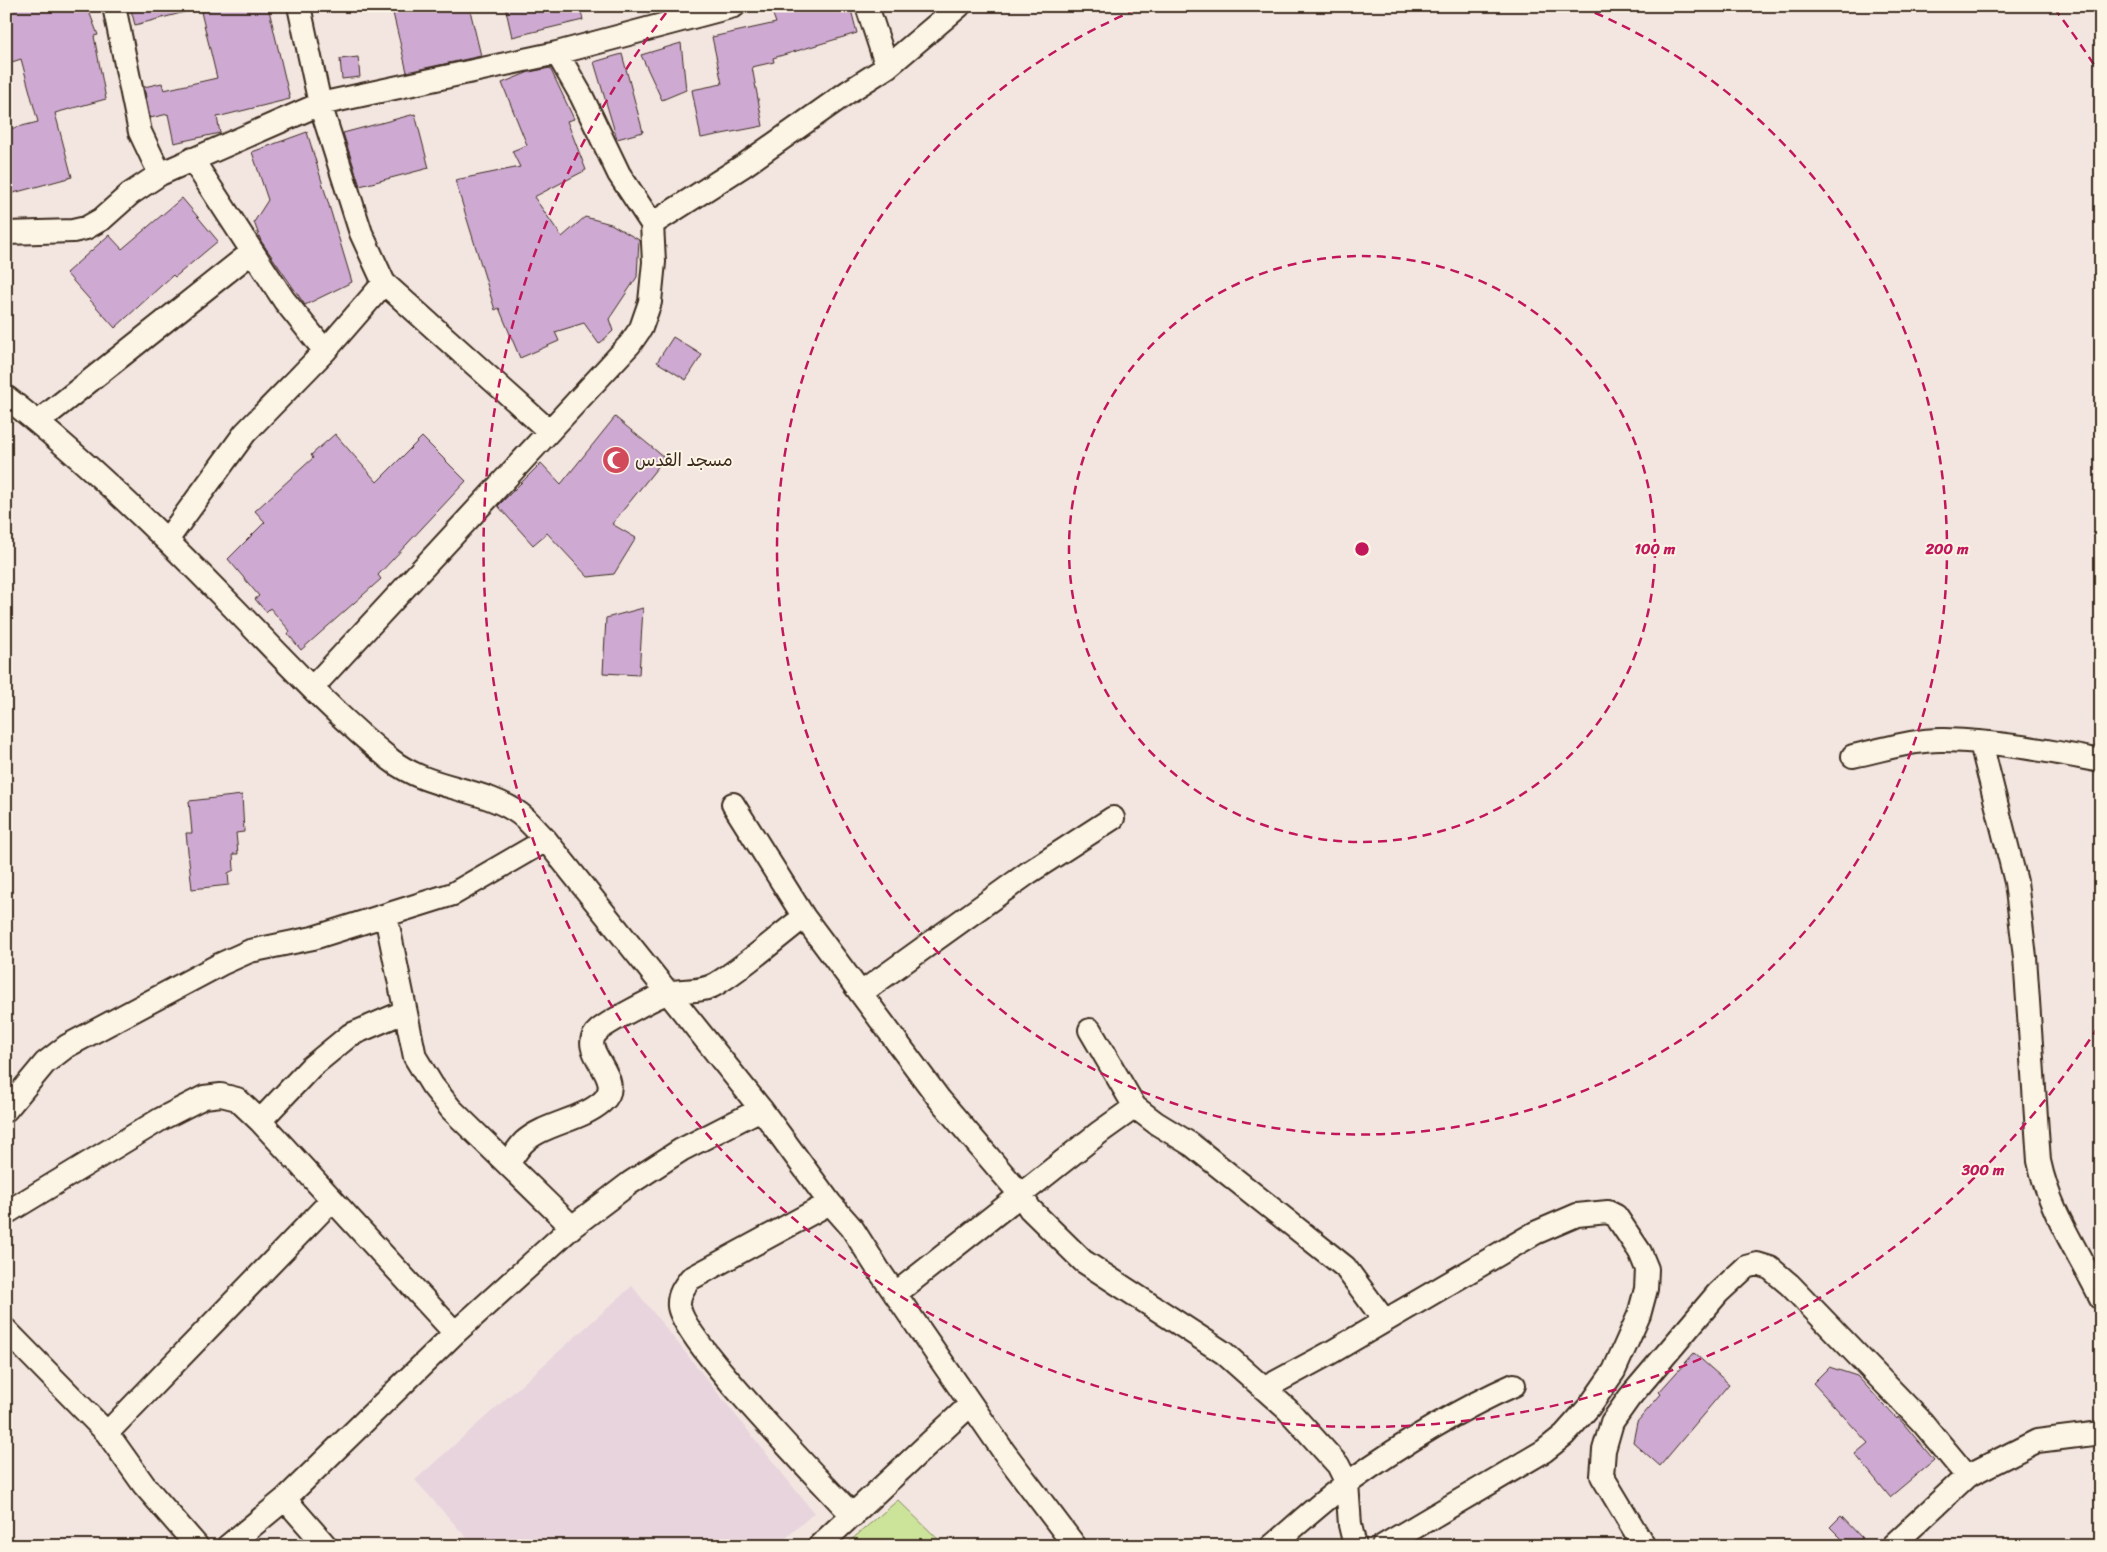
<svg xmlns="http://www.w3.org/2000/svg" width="2107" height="1552" font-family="Sriracha,'Playpen Sans Arabic',sans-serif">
<rect width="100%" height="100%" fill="#f3e6e1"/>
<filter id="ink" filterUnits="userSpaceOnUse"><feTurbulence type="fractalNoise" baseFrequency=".02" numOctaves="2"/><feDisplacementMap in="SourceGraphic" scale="10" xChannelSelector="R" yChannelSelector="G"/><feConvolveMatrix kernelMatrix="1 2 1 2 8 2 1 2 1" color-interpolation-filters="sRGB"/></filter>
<g filter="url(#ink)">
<path fill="#e8d4dd" d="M632,1286L814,1513L777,1546H474L415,1480Z"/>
<path fill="#cce49a" stroke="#84875c" d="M898,1500L945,1546H844Z"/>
<path fill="#ceaad3" stroke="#3b2a1e" d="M26,6H87L98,35L94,36L106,99L55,113L72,177L6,195V130L38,122L21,59L6,64V10Z
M130,6H184L185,12L135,25Z
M224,6H268L290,99L217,117L220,133L174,143L168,114L150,118L144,87L162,83L164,90L217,78L201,12Z
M404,6H469L481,56L407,72L392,9Z
M505,6H580L583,20L512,37Z
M790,6H850L857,33L773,58L774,62L752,67L763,126L701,138L692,90L722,84L712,37L776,23L772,12Z
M681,43L686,90L662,100L641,55Z
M622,54L643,132L617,139L594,62Z
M358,57L360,77L342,79L340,59Z
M550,68L574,119L567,121L586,170L534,197L562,237L585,217L611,224L639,240L637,277L609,319L613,331L599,344L584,323L555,332L559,341L520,358L499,308L495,310L455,180L520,167L512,151L527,145L502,83L529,72Z
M415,114L429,168L360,186L343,133Z
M307,132L352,282L305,305L261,241L254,222L268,200L252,152Z
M182,198L218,241L175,277L173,275L115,328L66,273L109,235L122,249Z
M673,337L702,355L686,380L657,362Z
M615,417L665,458L612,524L636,538L614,574L588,577L547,533L533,545L498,506L541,463L561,484Z
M335,434L377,482L422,437L466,481L378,575L381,579L301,650L288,634L290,631L270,608L266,612L255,599L259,596L228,559L265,522L255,511L313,458L311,455Z
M643,608L639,675L603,673L606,618Z
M242,795L244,832L236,833L238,854H233L234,870L228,873L229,885L192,889L186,833H192L189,801Z
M1694,1353L1729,1384L1660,1466L1633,1442L1637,1422L1661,1394L1659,1392Z
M1829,1367L1857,1376L1897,1419L1898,1417L1934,1460L1890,1497L1855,1454L1868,1443L1813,1383Z
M1841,1516L1862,1538L1855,1546H1849L1830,1527Z"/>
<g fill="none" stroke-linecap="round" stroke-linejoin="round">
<g stroke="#3b2a1e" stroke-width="26">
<path id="minor" d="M114,6L140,132L160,174
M299,6L320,104L361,233L384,283L549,431
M887,67L959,6
M192,159L284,300L325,351
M652,224L743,166L848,92L887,67L867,6
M6,233L73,231L86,228L102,219L130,194L160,174L320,104L557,53L734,6
M6,397C85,459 158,530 228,602C281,656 332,713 391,760C429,790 483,787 520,814C529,821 538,832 546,840L761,1109L830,1203L852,1228L878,1269L1004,1452L1075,1546
M38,422L252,252
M167,540L245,433L325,351L384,283
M312,688L630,344L641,328L650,302L654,262L652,224L619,174L581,95L557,53
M1981,743L2016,882L2025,957L2039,1161C2050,1213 2078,1251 2101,1298
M1853,756C1883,750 1914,739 1944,740C1996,741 2050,751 2101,761
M733,804L804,917L940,1100L1021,1195L1030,1209L1083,1261L1224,1353L1288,1410L1338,1465L1347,1483L1350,1525L1355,1546
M386,916L415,1057L432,1085L451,1109L572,1227
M861,993L1028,873L1113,818
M1090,1030L1135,1107L1156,1123L1192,1145L1345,1267L1384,1320
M6,1110L45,1063L67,1046L221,964L250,951L313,938L453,894L546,840
M260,1121L311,1067L350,1035L404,1012
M508,1163C513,1157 518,1148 524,1142C545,1123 580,1121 602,1102C629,1079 575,1051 598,1031C606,1023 657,996 668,993C684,989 701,993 716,984C746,966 776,938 804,917
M830,1203L690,1279C684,1287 678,1295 679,1306C682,1340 823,1483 853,1516
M6,1213L161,1119L204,1097L221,1095L237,1099L260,1121L455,1333
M895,1294L1100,1132L1135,1107
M6,1330L107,1433
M1265,1388L1330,1353L1535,1233L1577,1215L1608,1212L1616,1216L1640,1252L1647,1269L1646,1289L1639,1315L1614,1371L1589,1407L1564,1435L1544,1451L1383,1546
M285,1499L326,1546
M197,1546L144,1485L107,1433L332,1200
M228,1546L285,1499L455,1333L572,1227L630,1183L681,1150L761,1109
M819,1546L971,1404
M1272,1546C1297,1525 1322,1501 1349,1482C1401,1445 1455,1411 1514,1385
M1644,1546L1602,1476L1604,1450L1612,1422L1629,1398L1718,1293L1746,1267L1757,1264L1770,1268L1790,1285L1922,1422L1967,1476
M1892,1546L1967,1476L2037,1441L2101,1433"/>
</g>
<use href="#minor" stroke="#fcf5e5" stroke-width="22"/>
</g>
</g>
<g fill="none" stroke="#c2185b" stroke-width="2.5" stroke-dasharray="9 6">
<circle cx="1362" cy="549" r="293"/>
<path d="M1581 7A585 585 0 1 1 1143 7"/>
<path d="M2098 1027A878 878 0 1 1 670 8M2054 8A878 878 0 0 1 2098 71"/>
</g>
<defs>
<g id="mosque-disc" transform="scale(1.4375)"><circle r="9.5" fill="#d1495b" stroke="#fcf5e5"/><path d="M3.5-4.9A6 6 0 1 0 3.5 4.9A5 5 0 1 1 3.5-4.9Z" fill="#fff"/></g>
</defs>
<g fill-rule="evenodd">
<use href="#mosque-disc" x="616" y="460"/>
</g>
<g text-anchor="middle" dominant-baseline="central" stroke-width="4" stroke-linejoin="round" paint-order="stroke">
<g font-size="18" fill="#3b2a1e" stroke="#fcf5e5" text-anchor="start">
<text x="635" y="460">مسجد القدس</text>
</g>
</g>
<circle cx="1362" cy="549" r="8" fill="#c2185b" stroke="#fcf5e5" stroke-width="2.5"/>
<g font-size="15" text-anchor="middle" font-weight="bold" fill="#c2185b" stroke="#fcf5e5" stroke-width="4" stroke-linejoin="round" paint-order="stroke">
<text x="1655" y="554">100 m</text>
<text x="1947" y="554">200 m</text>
<text x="1983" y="1175">300 m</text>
</g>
<rect width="2107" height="1552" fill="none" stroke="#fcf5e5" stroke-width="25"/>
<rect x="12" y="12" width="2082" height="1527" fill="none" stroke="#3b2a1e" stroke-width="2" filter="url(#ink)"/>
</svg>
